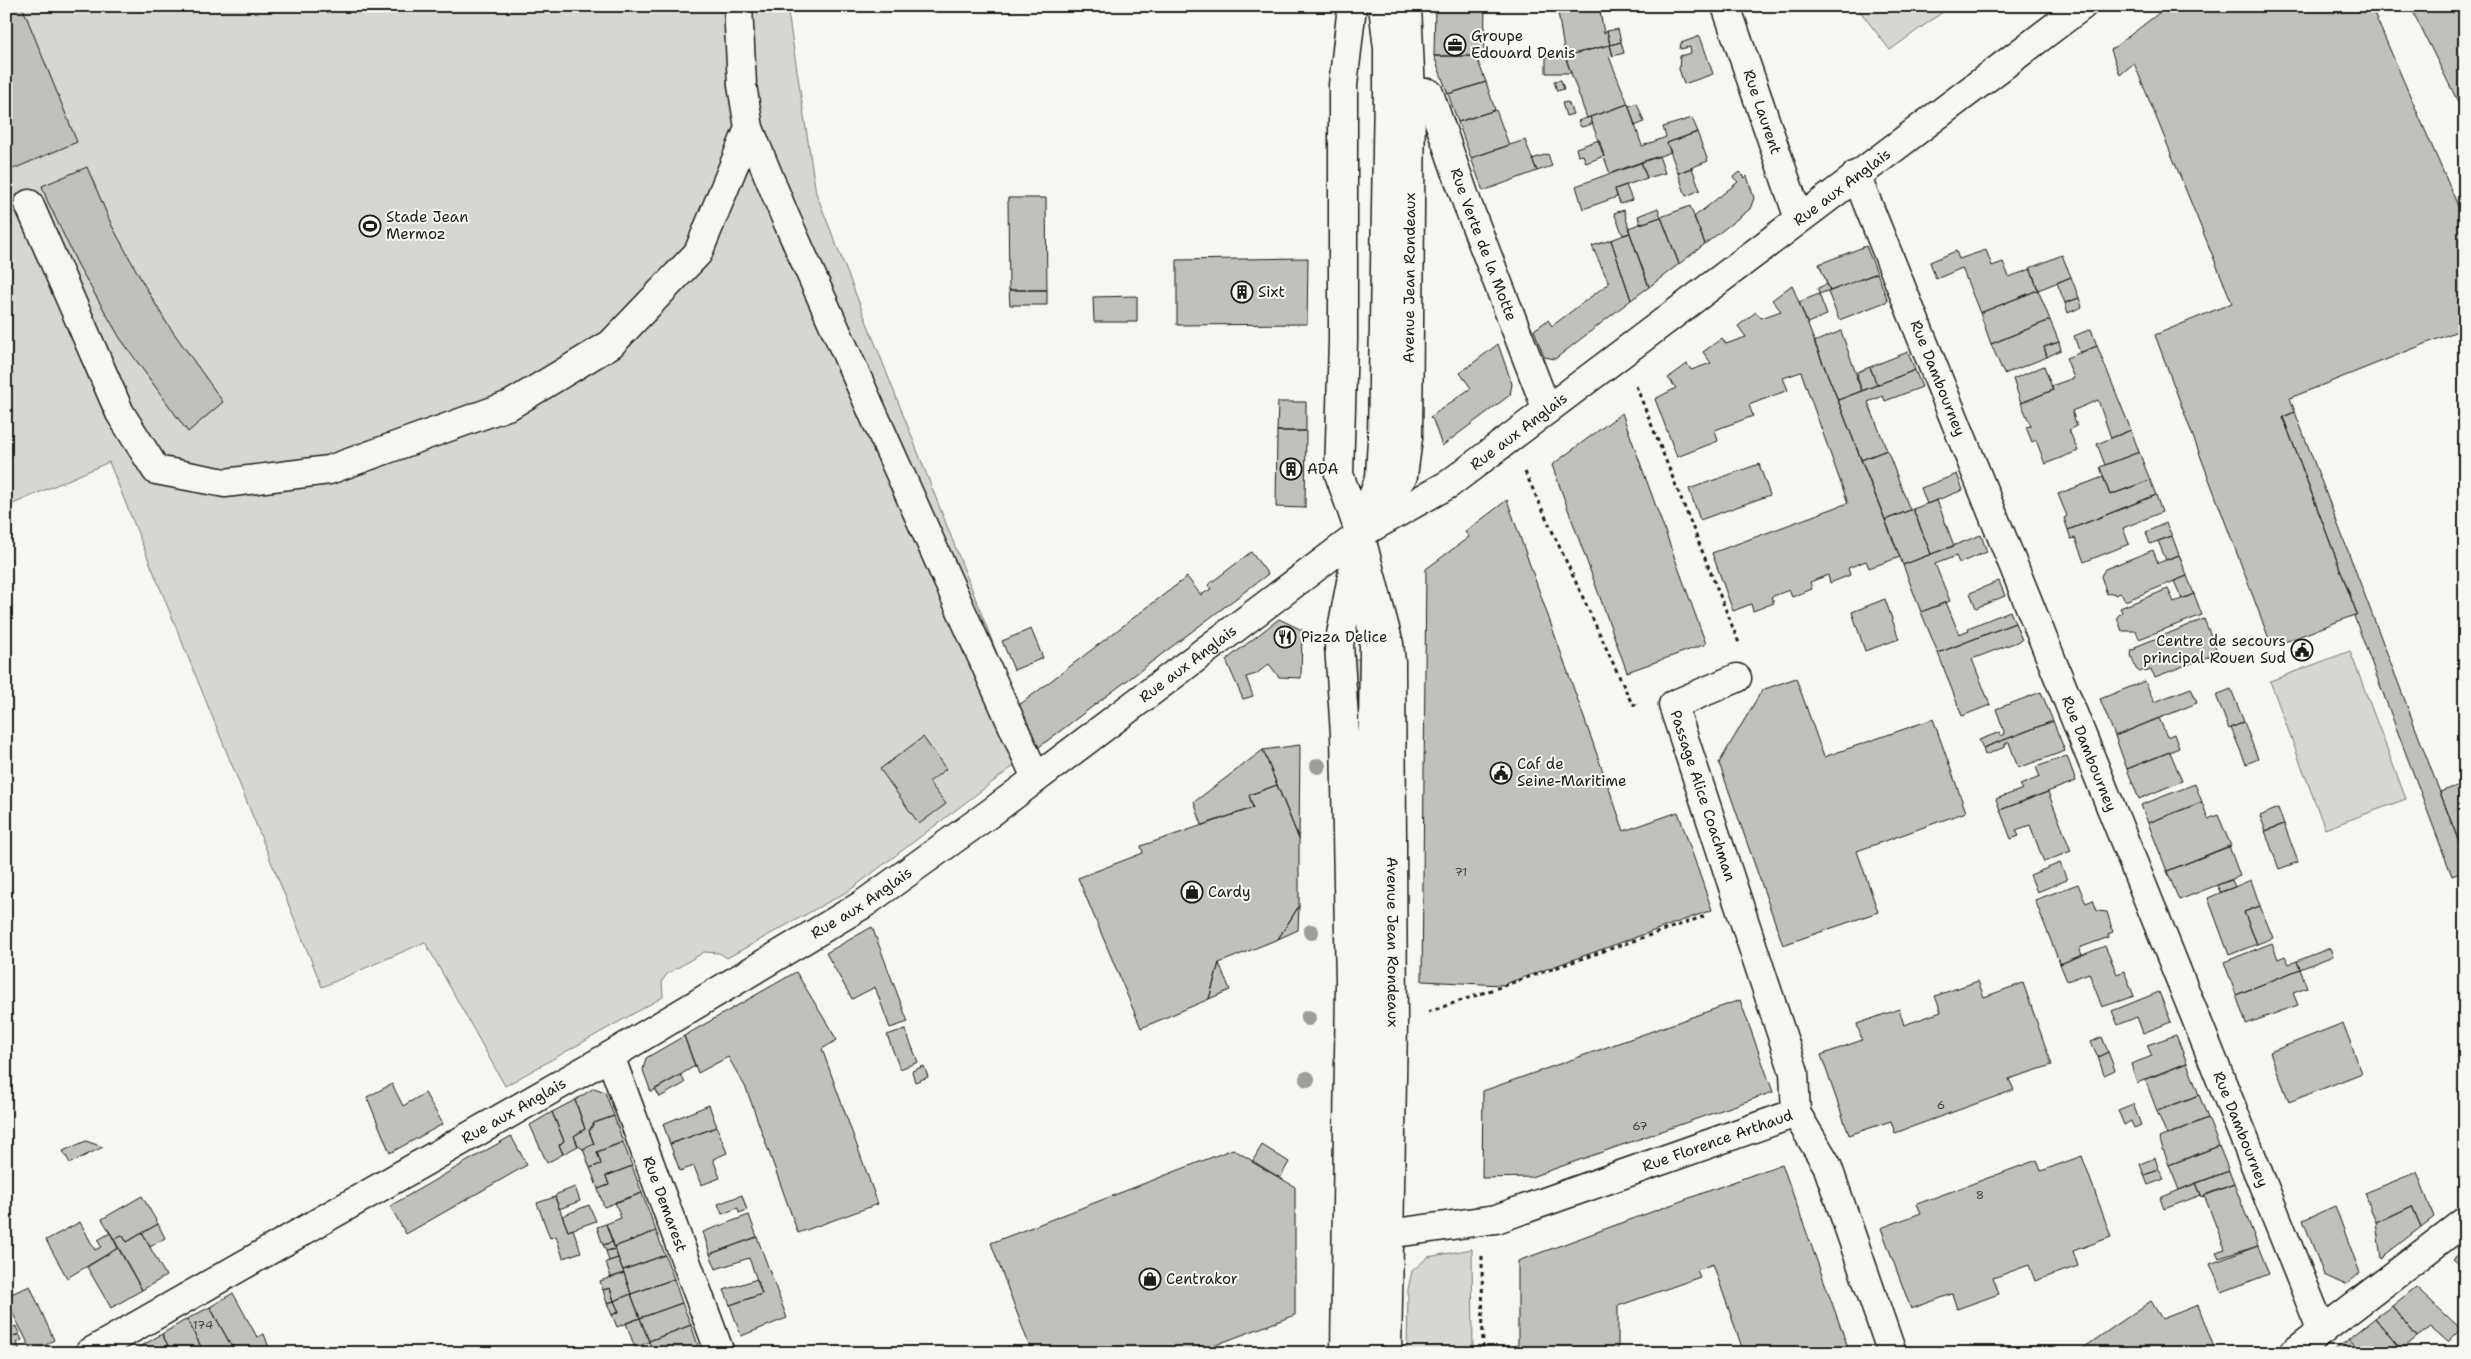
<svg xmlns="http://www.w3.org/2000/svg" width="2471" height="1359" font-family="'Shantell Sans',sans-serif">
<rect width="100%" height="100%" fill="#f6f6f2"/>
<filter id="ink" filterUnits="userSpaceOnUse"><feTurbulence type="fractalNoise" baseFrequency=".02" numOctaves="2"/><feDisplacementMap in="SourceGraphic" scale="10" xChannelSelector="R" yChannelSelector="G"/><feConvolveMatrix kernelMatrix="1 2 1 2 8 2 1 2 1" color-interpolation-filters="sRGB"/></filter>
<g filter="url(#ink)">
<path fill="#d6d6d2" stroke="#797977" d="M6,6H787L816,193L1035,750L850,890L727,958L719,953L704,952L667,974L662,981L663,997L505,1086L425,942L322,987L109,462L6,507Z
M1856,6H1951L1890,50Z
M2350,651L2406,799L2325,829L2270,681Z
M1351,659H1363L1360,734L1354,735Z
M1472,1249L1473,1353H1407L1408,1289L1412,1271L1428,1257Z"/>
<path fill="#c0c0bd" stroke="#1c1c1c" d="M6,6H22L77,142L6,172Z
M1435,6H1485L1484,56H1434Z
M1557,6H1599L1604,33L1607,31L1610,45L1565,56Z
M2168,6H2371L2462,215L2465,214V328L2290,398L2295,412L2283,417L2357,614L2272,647L2155,335L2232,303L2134,63L2120,75L2111,50Z
M2410,6H2460L2465,15V116Z
M1618,29L1621,42L1610,45L1607,31Z
M1700,36L1713,74L1684,84L1679,69L1680,56L1691,53L1690,47L1680,49L1681,43Z
M1621,42L1624,53L1613,56L1610,45Z
M1610,45L1613,56L1609,57L1628,104L1587,118L1565,56Z
M1434,56H1476L1486,82L1448,94Z
M1565,56L1571,73H1546V57Z
M1561,80L1564,89L1557,91L1554,81Z
M1486,82L1495,110L1458,122L1448,94Z
M1568,102L1573,114L1566,116L1562,103Z
M1637,103L1644,122L1635,126L1629,106Z
M1628,104L1642,146L1666,137L1663,127L1692,118L1698,132L1667,143L1671,152L1610,174L1590,117Z
M1496,110L1509,145L1471,158L1458,122Z
M1590,117L1593,124L1581,127L1578,121Z
M1697,132L1708,161L1678,173L1667,143Z
M1525,140L1537,171L1483,191L1471,158Z
M1599,140L1604,156L1586,163L1583,155L1578,156L1576,148Z
M1548,154L1552,166L1537,171L1532,159Z
M1659,156L1665,173L1647,178L1641,162Z
M1641,162L1647,178L1615,189L1617,197L1583,209L1576,186Z
M87,167L112,226L142,281L166,322L223,402L188,432L120,338L78,265L47,200L42,186Z
M1692,168L1700,190L1686,196L1678,173Z
M1739,172L1745,178L1747,176L1754,198L1750,209L1705,244L1694,217L1738,182L1733,177Z
M1626,185L1632,200L1620,204L1615,189Z
M1008,198H1046L1047,290H1009Z
M1690,206L1705,244L1679,264L1661,217Z
M1658,208L1661,217L1640,224L1638,216Z
M1624,210L1630,233L1623,235L1614,213Z
M1661,217L1679,264L1649,287L1628,228Z
M1630,233L1649,287L1631,300L1611,240Z
M1611,240L1631,300L1555,359L1544,357L1534,330L1548,320L1552,326L1609,283L1592,246Z
M1866,246L1877,273L1830,291L1819,264Z
M1986,250L1992,266L2003,262L2009,277L2031,269L2038,290L1980,313L1962,268L1936,279L1930,262L1956,251L1959,259Z
M2062,255L2071,277L2038,290L2030,268Z
M1308,258L1307,324L1177,325V260Z
M1877,273L1888,301L1839,320L1828,292Z
M2071,277L2079,298L2065,303L2057,283Z
M1827,284L1830,290L1819,294L1818,288Z
M1792,285L1900,557L1869,568L1866,561L1848,568L1850,575L1830,583L1828,575L1810,582L1812,589L1792,597L1789,590L1771,597L1774,603L1753,611L1751,604L1733,611L1712,553L1848,503L1801,372L1783,378L1788,390L1749,405L1753,416L1715,430L1718,441L1677,457L1655,399L1676,388L1668,378L1687,364L1691,370L1711,363L1703,352L1722,338L1726,344L1746,337L1738,326L1756,312L1761,318L1781,311L1772,300Z
M1009,290H1047V305H1010Z
M2038,290L2050,320L1991,344L1980,313Z
M1819,294L1827,315L1807,323L1799,302Z
M1137,296V322H1094L1093,297Z
M2079,298L2082,307L2068,313L2065,303Z
M2050,320L2059,342L2044,347L2047,357L2004,374L1991,344Z
M2091,329L2097,346L2080,353L2074,336Z
M1841,331L1862,391L1838,400L1814,342Z
M2059,342L2061,350L2047,357L2044,347Z
M1498,344L1512,384L1510,395L1442,446L1433,420L1430,417L1471,388L1460,373Z
M2097,346L2131,430L2111,438L2098,400L2072,411L2077,426L2069,430L2078,451L2045,464L2036,440L2032,442L2026,427L2031,426L2021,403L2053,390L2051,386L2074,378L2066,358Z
M1908,352L1915,370L1877,385L1870,367Z
M2044,366L2053,390L2021,403L2013,379Z
M1870,367L1877,385L1862,391L1856,377L1858,376L1857,372Z
M1915,370L1922,387L1885,401L1883,396L1868,402L1887,450L1861,460L1838,400Z
M1278,402H1306V431H1277Z
M2295,412L2465,858V871L2452,876L2354,616L2357,614L2283,417Z
M1622,413L1706,644L1627,672L1552,465Z
M2131,430L2139,452L2105,465L2097,444Z
M1277,431H1306L1305,508L1276,507Z
M1887,450L1910,510L1885,520L1861,460Z
M2139,452L2150,480L2110,495L2100,467Z
M1759,464L1770,495L1700,520L1689,489Z
M1957,474L1963,490L1927,504L1921,488Z
M2103,477L2110,495L2150,480L2156,495L2068,530L2064,518L2067,516L2058,494Z
M2156,495L2162,512L2123,528L2129,544L2084,562L2075,538L2071,539L2068,530Z
M1507,500L1624,831L1678,812L1712,910L1502,985L1422,981L1426,569L1469,537L1465,532Z
M1937,500L1954,546L1931,554L1913,509Z
M1913,509L1931,554L1903,565L1885,520Z
M2166,523L2172,536L2150,544L2146,532Z
M1981,535L1987,552L1959,563L1956,556L1935,564L1950,601L1921,612L1903,565Z
M2172,536L2179,555L2166,560L2158,541Z
M2153,550L2158,563L2179,555L2187,576L2125,601L2121,593L2115,595L2114,593L2107,594L2101,576L2105,569Z
M1251,552L1268,574L1035,750L1018,706L1187,577L1201,595L1211,589L1208,585Z
M2187,576L2194,594L2182,599L2174,581Z
M1999,581L2005,596L1976,608L1970,593Z
M2168,589L2174,602L2194,594L2202,615L2139,639L2136,631H2122L2117,617L2122,612L2120,608Z
M1885,599L1899,639L1865,651L1852,612Z
M1946,602L1959,634L1969,630L1968,628L2010,611L2015,623L1938,653L1921,612Z
M1279,619L1302,630L1301,678L1279,677L1269,664L1256,674L1246,677L1253,696L1243,699L1226,660Z
M2204,619L2218,653L2155,677L2151,670L2145,672L2144,670L2140,672L2136,669L2131,655L2132,650L2136,649L2135,647Z
M2015,623L2022,640L1972,659L1990,705L1962,716L1938,653Z
M1031,629L1043,658L1014,670L1002,641Z
M1796,678L1824,757L1933,719L1966,812L1857,851L1878,912L1783,945L1719,763L1762,690Z
M2145,681L2154,702L2191,688L2197,703L2115,736L2100,699Z
M2231,689L2244,722L2229,729L2216,695Z
M2041,692L2053,721L1983,748L1979,740L2000,732L2001,736L2005,734L1996,709Z
M2159,718L2167,737L2174,734L2179,748L2127,769L2115,736Z
M2053,721L2065,751L2018,768L2009,742L2005,744V747L1985,755L1983,748Z
M2244,722L2258,759L2246,764L2231,728Z
M923,737L946,769L929,782L946,804L919,824L880,769Z
M1300,745L1299,839L1263,750Z
M1263,750L1277,785L1249,795L1253,808L1202,825L1194,802Z
M2170,752L2182,781L2139,799L2127,769Z
M2067,756L2076,781L2000,810L1996,799L2023,789L2020,785L2040,777L2036,767Z
M2465,783V858L2440,792Z
M2195,784L2202,802L2148,823L2141,805Z
M1277,785L1299,839V906L1278,939L1219,963L1209,999L1141,1028L1078,878L1143,853L1141,846L1253,808L1249,795Z
M2048,792L2071,851L2044,862L2030,825L2016,830L2019,836L2011,839L2000,810Z
M2202,802L2208,819L2218,815L2231,846L2167,871L2148,823Z
M2278,808L2284,824L2266,831L2260,816Z
M2284,824L2298,862L2279,869L2265,831Z
M2229,846L2240,876L2179,900L2167,871Z
M2060,863L2067,880L2037,892L2030,875Z
M2232,880L2235,887L2220,892L2217,885Z
M2251,880L2260,906L2244,912L2257,944L2229,955L2208,898Z
M2078,884L2086,903L2093,900L2097,911L2107,912L2113,932L2108,934L2109,937L2079,948L2082,955L2060,964L2035,900Z
M1299,906L1298,930L1278,939Z
M2260,906L2273,938L2257,944L2244,912Z
M872,927L908,1022L890,1028L875,987L852,999L826,953Z
M2272,943L2278,959L2285,956L2289,964L2297,961L2300,969L2236,995L2224,962Z
M2105,946L2117,974L2124,971L2134,996L2102,1007L2089,973L2067,981L2060,964Z
M2330,948L2333,956L2300,969L2297,961Z
M1219,963L1230,990L1209,999Z
M2300,969L2307,988L2293,993L2298,1005L2246,1024L2236,995Z
M796,972L837,1040L822,1049L878,1204L798,1233L746,1088L728,1057L698,1073L684,1036Z
M1978,981L1984,997L2023,983L2052,1065L2009,1079L2014,1090L1895,1133L1891,1121L1849,1135L1821,1055L1862,1040L1857,1024L1899,1009L1904,1025L1941,1012L1935,996Z
M2159,992L2171,1022L2143,1033L2137,1017L2118,1025L2112,1011Z
M1740,1000L1773,1092L1531,1177L1482,1178L1483,1091Z
M2343,1023L2362,1073L2289,1102L2270,1052Z
M905,1029L918,1062L900,1069L887,1035Z
M2176,1035L2187,1063L2137,1083L2131,1064L2152,1056L2147,1045Z
M684,1036L695,1066L651,1092L643,1070L646,1058Z
M2102,1037L2108,1052L2098,1057L2091,1042Z
M2108,1052L2115,1070L2104,1075L2098,1057Z
M2187,1063L2199,1095L2157,1111L2145,1079Z
M924,1066L928,1077L915,1082L912,1071Z
M681,1075L685,1083L660,1097L655,1089Z
M392,1084L403,1106L425,1093L443,1124L390,1153L367,1097Z
M594,1088L605,1092L614,1116L594,1123L589,1131L594,1144L583,1149L578,1146L574,1136L585,1129L575,1100Z
M2199,1095L2208,1118L2167,1135L2157,1111Z
M575,1100L585,1129L574,1136L578,1146L563,1154L559,1145L564,1141L552,1112Z
M2133,1104L2141,1125L2134,1128L2131,1121L2124,1125L2118,1110Z
M709,1105L717,1127L670,1144L663,1124Z
M552,1112L564,1141L559,1145L563,1154L547,1163L530,1125Z
M614,1116L623,1142L597,1152L601,1164L590,1168L583,1149L594,1144L589,1131L594,1123Z
M2208,1118L2219,1146L2169,1165L2159,1138Z
M717,1127L727,1153L713,1159L720,1178L701,1185L694,1166L680,1171L670,1144Z
M511,1136L527,1165L406,1234L390,1206Z
M86,1141L103,1147L70,1163L63,1151Z
M623,1142L632,1166L606,1176L609,1185L598,1189L590,1168L601,1164L597,1152Z
M1262,1145L1289,1162L1280,1178L1252,1162Z
M2219,1146L2229,1171L2179,1190L2169,1165Z
M1233,1149L1295,1187V1315L1194,1353H1032L991,1243Z
M2082,1156L2111,1237L2073,1251L2078,1266L2035,1281L2029,1265L1993,1278L1999,1294L1957,1309L1952,1294L1911,1309L1881,1228L1921,1213L1917,1204L2037,1160L2041,1171Z
M2155,1158L2159,1170L2144,1175L2140,1164Z
M1782,1164L1850,1353H1744L1713,1264L1697,1270L1700,1277L1618,1306V1353H1518V1261Z
M632,1166L642,1193L604,1207L598,1189L609,1185L606,1176Z
M2159,1170L2164,1179L2148,1185L2144,1175Z
M2229,1171L2234,1184L2202,1197L2196,1183Z
M2417,1172L2434,1217L2421,1227L2412,1206L2376,1223L2365,1193Z
M2196,1183L2201,1195L2164,1209L2160,1198Z
M2234,1184L2258,1246L2219,1258L2216,1252L2225,1249L2204,1195Z
M575,1187L580,1201L559,1209L555,1197L557,1194Z
M642,1193L656,1231L614,1247L606,1224L621,1218L615,1202Z
M742,1195L747,1210L739,1213L738,1208L722,1214L718,1204Z
M142,1196L158,1224L127,1242L122,1235L114,1239L102,1219Z
M555,1197L568,1231L573,1229L581,1252L563,1258L556,1236L550,1238L537,1203Z
M589,1205L596,1221L568,1231L562,1216Z
M2335,1206L2360,1273L2346,1285L2324,1275L2303,1220Z
M2412,1206L2421,1227L2381,1258L2376,1223Z
M749,1215L757,1237L710,1254L703,1232Z
M80,1222L95,1250L101,1247L98,1240L110,1233L118,1248L67,1278L46,1240Z
M158,1224L165,1238L150,1247L142,1233Z
M606,1224L613,1242L603,1245L597,1227Z
M656,1231L665,1255L623,1270L614,1247Z
M142,1233L166,1276L142,1290L114,1239L122,1235L127,1242Z
M757,1237L787,1318L741,1336L730,1305L762,1294L749,1258L716,1269L710,1254Z
M613,1242L615,1249L606,1251L603,1245Z
M2258,1246L2269,1274L2222,1292L2210,1264Z
M118,1248L142,1290L111,1308L87,1267Z
M615,1249L618,1258L609,1261L606,1251Z
M2465,1249V1269L2453,1259Z
M665,1255L674,1279L631,1294L623,1270Z
M618,1258L624,1273L611,1278L606,1262Z
M624,1273L631,1294L614,1301L610,1288L603,1290L600,1281Z
M674,1279L682,1303L640,1318L631,1294Z
M757,1279L762,1294L730,1305L724,1290Z
M30,1286L54,1340L33,1353L6,1300V1296Z
M2416,1287L2461,1329L2448,1342L2431,1327L2417,1337L2392,1306Z
M610,1288L614,1301L607,1303L603,1290Z
M233,1293L257,1337L264,1334L271,1353H235L210,1307Z
M631,1294L640,1318L617,1327L612,1315L619,1312L614,1301Z
M614,1301L619,1312L612,1315L607,1303Z
M2151,1301L2162,1319L2198,1305L2216,1353H2076Z
M682,1303L691,1325L649,1341L640,1318Z
M2392,1306L2417,1337L2401,1350L2375,1318Z
M210,1307L232,1347L235,1353H204L187,1319Z
M640,1318L649,1342L635,1348L626,1323Z
M2375,1318L2401,1350L2404,1353H2363L2349,1339Z
M6,1319L11,1328L16,1326L19,1334L6,1339Z
M187,1319L204,1353H172L162,1334Z
M691,1325L699,1348L688,1353H653L649,1341Z
M19,1334L22,1340L17,1343L21,1353H6V1339Z
M162,1334L172,1353H141L138,1348Z
M2349,1339L2363,1353H2331Z"/>
<g fill="none" stroke-linecap="round" stroke-linejoin="round">
<g stroke="#1c1c1c" stroke-width="31">
<g id="minor">
<path d="M738,6L742,85L749,128L784,214L1036,778"/>
<path id="s1" d="M1726,6L1799,219"/>
<path id="s2" d="M1411,93H1429L1467,203L1547,410"/>
<path id="s3" d="M1856,175L2322,1331"/>
<path d="M29,204L120,413L156,470L225,483L329,470L510,405L611,344L698,253L749,128"/>
<path d="M1363,524L1380,477L1382,438L1388,93V49L1383,6"/>
<path id="s4" d="M1737,678L1673,705L1794,1072L1796,1113"/>
<path id="s5" d="M610,1056L720,1353"/>
<path id="s6" d="M1388,1234L1496,1219L1796,1113L1827,1165L1892,1353"/>
<path id="s7" d="M89,1353L610,1056L862,905L989,814L1360,534L1449,484L2082,6"/>
<path d="M1366,1353L1374,646L1368,598"/>
<path d="M2293,1353L2465,1221"/>
</g>
</g>
<g stroke="#1c1c1c" stroke-width="31">
<g id="major">
<path id="s8" d="M1352,6L1343,85V340L1339,474L1360,534L1389,644L1391,662L1393,1024L1387,1353"/>
<path id="s9" d="M1345,1353L1350,983L1345,734L1339,645L1360,534L1403,476L1408,438L1411,93L1407,6"/>
</g>
</g>
<path stroke="#1c1c1c" stroke-width="3" stroke-dasharray="4 4" stroke-linecap="butt" d="M1636,386L1739,643
M1525,472L1632,704L1637,705
M1428,1012L1705,916
M1482,1256L1483,1353"/>
<use href="#minor" stroke="#f6f6f2" stroke-width="28"/>
<use href="#major" stroke="#f6f6f2" stroke-width="28"/>
</g>
<g fill="#9d9d9b">
<circle cx="1318" cy="766" r="8"/>
<circle cx="1311" cy="932" r="8"/>
<circle cx="1308" cy="1018" r="8"/>
<circle cx="1307" cy="1079" r="8"/>
</g>
</g>
<defs>
<g id="office-ring" transform="scale(1.125)"><circle r="9.5" fill="#f6f6f2" stroke="#1c1c1c" stroke-width="1.5"/><path d="M-6-3h4V-5.5h4V-3h4V5H-6ZM-1-4.5V-3h2v-1.5ZM-6 0V1H6V0Z" fill="#1c1c1c"/></g>
<g id="stadium-ring" transform="scale(1.125)"><circle r="9.5" fill="#f6f6f2" stroke="#1c1c1c" stroke-width="1.5"/><path d="M0-5a6.5 5 0 1 0 0 10a6.5 5 0 1 0 0-10ZM-3.5-1.8h7v3.6h-7Z" fill="#1c1c1c"/></g>
<g id="building-ring" transform="scale(1.125)"><circle r="9.5" fill="#f6f6f2" stroke="#1c1c1c" stroke-width="1.5"/><path d="M-4-6H4V6H1V3H-1V6H-4ZM-2.5-4.3h1.7v1.8h-1.7ZM.8-4.3h1.7v1.8H.8ZM-2.5-1h1.7V.8h-1.7ZM.8-1h1.7V.8H.8Z" fill="#1c1c1c"/></g>
<g id="restaurant-ring" transform="scale(1.125)"><circle r="9.5" fill="#f6f6f2" stroke="#1c1c1c" stroke-width="1.5"/><path d="M-5-6h1v4h1v-4h1v4h1v-4h1v5L-1.5 .5V6h-2V.5L-5-1ZM5-6V6H3V1.5H1.5Q1.5-4 5-6Z" fill="#1c1c1c"/></g>
<g id="civic-ring" transform="scale(1.125)"><circle r="9.5" fill="#f6f6f2" stroke="#1c1c1c" stroke-width="1.5"/><path d="M-.6-6.5H3V-4.5H.6V-3L4-1V1h2V6H-6V1h2V-1L-.6-3ZM-1.2 2.5V6h2.4V2.5Z" fill="#1c1c1c"/></g>
<g id="shop-ring" transform="scale(1.125)"><circle r="9.5" fill="#f6f6f2" stroke="#1c1c1c" stroke-width="1.5"/><path d="M-5-2.5h2.3a2.7 3.5 0 0 1 5.4 0H5L5.5 6h-11ZM-1.5-2.5h3a1.5 2.3 0 0 0-3 0Z" fill="#1c1c1c"/></g>
</defs>
<g fill-rule="evenodd">
<use href="#office-ring" x="1455" y="45"/>
<use href="#stadium-ring" x="370" y="226"/>
<use href="#building-ring" x="1242" y="292"/>
<use href="#building-ring" x="1291" y="469"/>
<use href="#restaurant-ring" x="1285" y="637"/>
<use href="#civic-ring" x="2302" y="650"/>
<use href="#civic-ring" x="1501" y="773"/>
<use href="#shop-ring" x="1192" y="892"/>
<use href="#shop-ring" x="1150" y="1279"/>
</g>
<g text-anchor="middle" dominant-baseline="central" stroke-width="4" stroke-linejoin="round" paint-order="stroke">
<g font-size="12" fill="#454544">
<text x="1461" y="872">71</text>
<text x="1941" y="1105">6</text>
<text x="1640" y="1126">67</text>
<text x="1980" y="1195">8</text>
<text x="203" y="1325">174</text>
</g>
<g font-size="15" fill="#1c1c1c" stroke="#f6f6f2" text-anchor="start">
<text x="1471" y="36">Groupe<tspan x="1471" dy="17">Edouard Denis</tspan></text>
<text x="386" y="217">Stade Jean<tspan x="386" dy="17">Mermoz</tspan></text>
<text x="1258" y="292">Sixt</text>
<text x="1307" y="469">ADA</text>
<text x="1301" y="637">Pizza Delice</text>
<text x="2286" y="641" text-anchor="end">Centre de secours<tspan x="2286" dy="17">principal Rouen Sud</tspan></text>
<text x="1517" y="764">Caf de<tspan x="1517" dy="17">Seine-Maritime</tspan></text>
<text x="1208" y="892">Cardy</text>
<text x="1166" y="1279">Centrakor</text>
</g>
<g font-size="15" fill="#1c1c1c" stroke="#f6f6f2">
<text stroke="none"><textPath href="#s1" startOffset="112">Rue Laurent</textPath></text>
<text stroke="none"><textPath href="#s7" startOffset="2109">Rue aux Anglais</textPath></text>
<text stroke="none"><textPath href="#s2" startOffset="179">Rue Verte de la Motte</textPath></text>
<text stroke="none"><textPath href="#s9" startOffset="1092">Avenue Jean Rondeaux</textPath></text>
<text stroke="none"><textPath href="#s3" startOffset="219">Rue Dambourney</textPath></text>
<text stroke="none"><textPath href="#s7" startOffset="1704">Rue aux Anglais</textPath></text>
<text stroke="none"><textPath href="#s7" startOffset="1299">Rue aux Anglais</textPath></text>
<text stroke="none"><textPath href="#s3" startOffset="624">Rue Dambourney</textPath></text>
<text stroke="none"><textPath href="#s4" startOffset="165">Passage Alice Coachman</textPath></text>
<text stroke="none"><textPath href="#s7" startOffset="894">Rue aux Anglais</textPath></text>
<text stroke="none"><textPath href="#s8" startOffset="944">Avenue Jean Rondeaux</textPath></text>
<text stroke="none"><textPath href="#s7" startOffset="489">Rue aux Anglais</textPath></text>
<text stroke="none"><textPath href="#s3" startOffset="1029">Rue Dambourney</textPath></text>
<text stroke="none"><textPath href="#s6" startOffset="344">Rue Florence Arthaud</textPath></text>
<text stroke="none"><textPath href="#s5" startOffset="158">Rue Demarest</textPath></text>
</g>
</g>
<rect width="2471" height="1359" fill="none" stroke="#f6f6f2" stroke-width="25"/>
<rect x="12" y="12" width="2446" height="1334" fill="none" stroke="#1c1c1c" stroke-width="2" filter="url(#ink)"/>
</svg>
